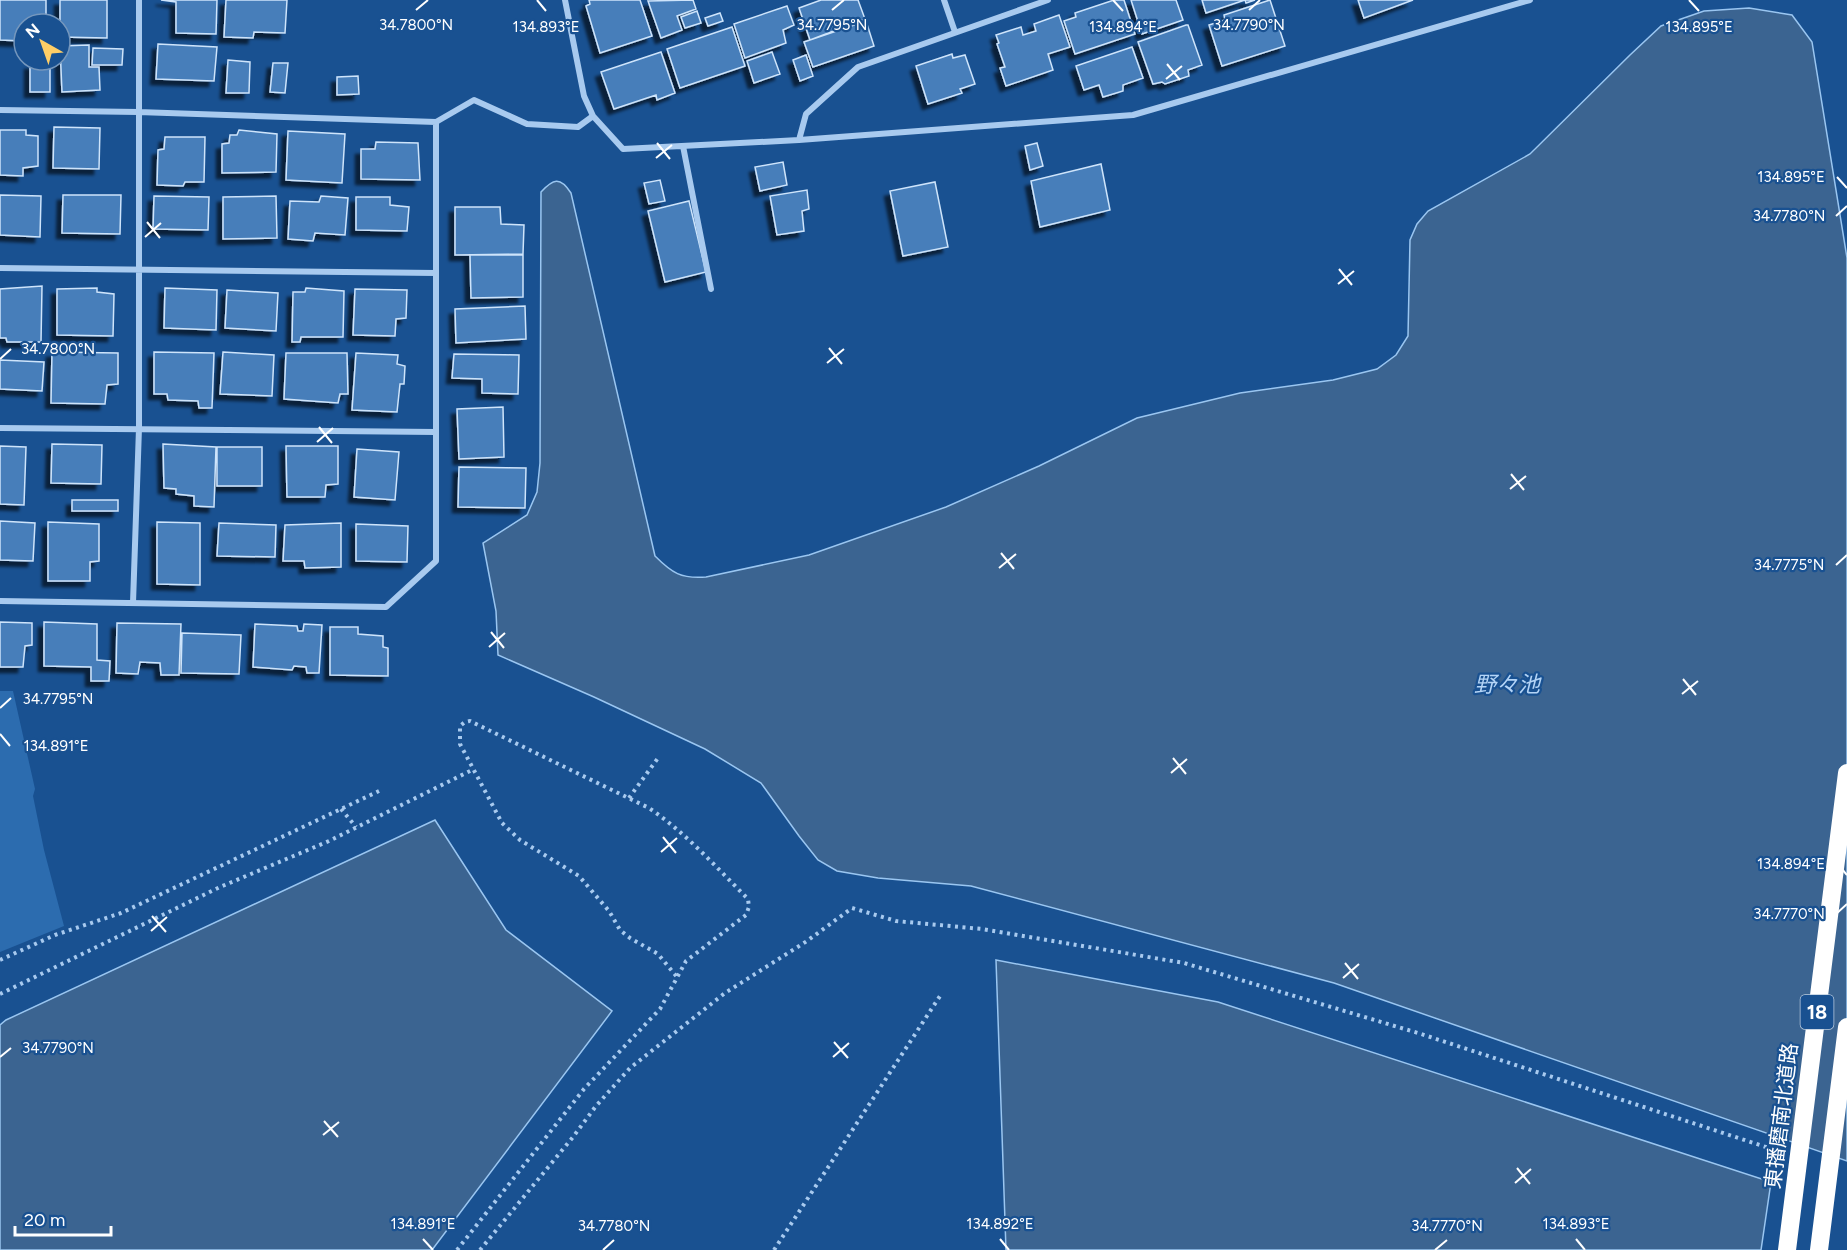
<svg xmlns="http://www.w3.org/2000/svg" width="1847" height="1250" font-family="Figtree,'Noto Sans JP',sans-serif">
<defs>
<filter id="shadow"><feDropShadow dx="-5.5" dy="5.5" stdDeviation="1.5" flood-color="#0009"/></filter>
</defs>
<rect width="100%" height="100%" fill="#195191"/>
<path fill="#2c6caf" d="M0,691H13L35,789L33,796L44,850L64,926L0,952Z"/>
<path fill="#3b6491" stroke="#9ac6f1" stroke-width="1.5" d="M1749,8L1792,15L1812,42L1847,258V1161L1334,983L971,886L878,878L837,871L818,860L799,836L761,783L705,749L594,697L498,655L496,611L483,543L527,515L537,492L540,463L541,192C553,179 560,176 571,193L655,556C672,573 681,579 706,577L809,555L946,507L1039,466L1137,418L1240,393L1333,380L1377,369L1396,355L1408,336L1410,240L1417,224L1428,211L1530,154L1630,55L1661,26L1704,11Z
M435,820L506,930L612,1011L432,1250H0V1025L6,1020Z
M996,960L1218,1002L1771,1182L1761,1250H1006Z"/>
<path fill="#467eba" stroke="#cee4fb" stroke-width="1.5" filter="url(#shadow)" d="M0,0H46V24H24V41L0,40Z
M60,0H107V38L60,37Z
M161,0H217L216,34L176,33V2Z
M226,0H287L285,33L254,32L253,38L224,37Z
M589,0H640L652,36L600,53L586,6L590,4Z
M693,0L696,9L677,16L682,30L661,38L648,1Z
M821,0H858L865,19L810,40L799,8Z
M1114,0H1124L1135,34L1075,54L1064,21L1076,17L1075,13Z
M1131,0H1176L1183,20L1142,34Z
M1202,0H1255L1246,3L1245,0L1206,13Z
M1270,0L1285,46L1222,66L1209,25L1225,20L1224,15Z
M1358,0H1413L1364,18Z
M787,6L794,25L783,30L786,43L745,58L734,24Z
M697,11L701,23L685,28L681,17Z
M720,13L723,21L708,26L705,18Z
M1059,15L1070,47L1048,54L1053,70L1006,86L1000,68L1005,67L997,44L999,43L996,35L1021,27L1023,35L1036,31L1034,24Z
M866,21L874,46L813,67L804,42Z
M1186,25H1188L1202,65L1188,70L1189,76L1165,84L1162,82L1153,84L1138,42Z
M732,27L745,66L680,88L667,49Z
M158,44L217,47L214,81L156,79Z
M89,45V67H99L100,90L62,92L60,46Z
M1132,47L1143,78L1123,85V91L1103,97L1099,85L1084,90L1076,66Z
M93,48L123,49L122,65H92Z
M661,52L675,93L657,100L656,95L614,109L601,72Z
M772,52L780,74L754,83L747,61Z
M952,54L953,58L965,55L975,84L960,89L962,93L928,104L916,66Z
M806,55L813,76L800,81L793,60Z
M228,60L250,62L249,93H226Z
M273,63H288L285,93L270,92Z
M30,64H50V92H30Z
M358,76L359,94L337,95V77Z
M54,127L100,128L99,169L53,168Z
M0,130H26V135L38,136V166L23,168V176L0,175Z
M239,130L277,134L276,172L222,173V144L229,143L230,135H237Z
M288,131L345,134L342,183L286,180Z
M165,137H205L204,182H185L183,186L157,185L158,150L164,149Z
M376,142L418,143L420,180L361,179V149H375Z
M1037,143L1043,166L1030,170L1025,146Z
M783,162L787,185L760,191L755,167Z
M1101,164L1110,210L1040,227L1031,181Z
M660,180L665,201L649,204L644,183Z
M935,182L948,247L903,256L890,191Z
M807,190L809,209L802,211L804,231L777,235L770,196Z
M0,195L41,196L40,237L0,235Z
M63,195H121L120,234L62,233Z
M154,196L209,197L208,230L153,229Z
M276,196L277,238L223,239V197Z
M321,196L348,198L345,235L315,233L313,241L288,239L290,201L319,202Z
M356,197H390V205L409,207L407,231L356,230Z
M689,201L706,272L665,282L648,211Z
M455,207H500L501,224L524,225L523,254L455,255Z
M470,255H523V297L471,298Z
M42,286L41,342H7L6,338H0V289Z
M97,288V292L114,294L113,336L57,335V289Z
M165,288L217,290L216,330L164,328Z
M306,288L344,291L343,337H301L300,342H292L293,292H305Z
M355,289L407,290L406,318L396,319L395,336L353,335Z
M227,290L278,293L276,331L225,328Z
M525,306L526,339L456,343L455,309Z
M52,352L118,353V384L107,385L105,404L51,403Z
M154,352L214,353L212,408H199L198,401L168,400L167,394H154Z
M223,352L274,355L272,396L220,394Z
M286,353H347L348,394H340L338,403L284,399Z
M356,353L398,355L397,364L405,366L404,384H400L397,412L352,410Z
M454,354L519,355L518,394L482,393V379L452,378Z
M0,360L44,362L42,391L0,389Z
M503,407L504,457L459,459L457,409Z
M52,444L102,445L101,484L51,483Z
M163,444L216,447L214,507L194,506V496L176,494V489L164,488Z
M0,446L26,447L24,505L0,504Z
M286,446H338V484L326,485L325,497H287Z
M217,447H262V486H217Z
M357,449L399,452L395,500L354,497Z
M459,467L526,468L525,508L458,507Z
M72,500H118V511H72Z
M0,521L35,523L33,561L0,560Z
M48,522L99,524V561L90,562V581H48Z
M157,522L200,523V585L157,584Z
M219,523L276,525L275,557L217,556Z
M341,523V567L305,568L304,561H283L285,525Z
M356,524L408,526L407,562L356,561Z
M0,622L32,623V645L25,646L23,667H0Z
M44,622L97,624V660L110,661L109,681H91V667L44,666Z
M117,623L181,624L179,675H161L160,663L140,662L138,674L116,673Z
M255,624L297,626L298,631H303L304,624L322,625L319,673H307L306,667L294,666L292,670L253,667Z
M330,627H358V634L383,636V647L388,648V676L330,675Z
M182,633L241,635L239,674L181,673Z"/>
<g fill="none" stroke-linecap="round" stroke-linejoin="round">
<path stroke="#a8caef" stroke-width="4" stroke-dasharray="3 4.5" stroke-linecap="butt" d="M629,798L658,758
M341,809L356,827
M0,960L55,935L121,913L379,791
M0,994L220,887L329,841L474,769
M457,1250L584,1089L660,1009L686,961L746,915L749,907L748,899C716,867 686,833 649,808L470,721L465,722L460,726V744L502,823L520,840L579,876L609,911L620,930L630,938L658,954L677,977
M480,1250L573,1137L596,1106L630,1068L725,993L807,941L852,908L896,921L982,929L1184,963L1418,1033L1775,1150
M774,1250L942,993"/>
<path stroke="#a8caef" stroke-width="6" d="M565,0L584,96L593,116L623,149L799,140L1133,115L1530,0
M944,0L955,32
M0,110L138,112L436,122L474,100L527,124L578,127L593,116
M799,140L806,114L858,67L1048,0
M683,146L711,289
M0,268L436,273
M0,428L436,432
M0,601L386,607L436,561V122
M133,603L139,428V0"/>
<path stroke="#fff" stroke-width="18" d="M1787,1250L1847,773
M1819,1250L1847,1027"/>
</g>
<path fill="none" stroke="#fff" stroke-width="2" d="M537,0L546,11M1113,0L1123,11M1689,0L1699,11M416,10L428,0M832,10L844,0M1249,10L1260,0M1167,64L1180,80M1166,79L1182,66M657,143L670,159M656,158L672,145M1837,177L1847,188M1836,216L1847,206M147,222L160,238M145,237L161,223M1339,269L1352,285M1338,284L1354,271M829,348L842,364M0,359L11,349M827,363L844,349M319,427L332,443M317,442L333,428M1511,474L1524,490M1510,489L1526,476M1001,553L1014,569M1836,565L1847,555M999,568L1016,554M491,632L504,648M489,647L505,633M1683,679L1696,695M1682,694L1698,681M0,708L11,698M0,734L10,746M1173,758L1186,774M1171,773L1187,759M663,837L676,853M661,852L677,838M1837,863L1847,875M1836,914L1847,904M152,916L166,932M151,931L167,917M1345,963L1358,979M1343,978L1359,964M834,1042L848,1058M0,1057L11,1048M833,1057L849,1043M324,1121L338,1137M323,1135L339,1122M1517,1168L1530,1184M1515,1183L1531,1169M423,1239L433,1250M1000,1239L1009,1250M1576,1239L1585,1250M603,1250L614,1240M1435,1250L1447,1240"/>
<g text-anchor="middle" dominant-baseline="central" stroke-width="4.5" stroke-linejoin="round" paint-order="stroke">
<rect fill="#195191" stroke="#bacbde" stroke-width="1.5" x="1800.5" y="995" width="33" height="34" rx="4.5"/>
<g font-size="20" font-weight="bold" fill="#fff">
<text x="1817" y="1012">18</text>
</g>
<g font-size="21" fill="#fff" stroke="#195191">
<text transform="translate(1781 1116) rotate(-83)">東播磨南北道路</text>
</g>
<g font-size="22" font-style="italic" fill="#b4d4f6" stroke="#195191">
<text x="1507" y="684">野々池</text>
</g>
</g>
<g font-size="15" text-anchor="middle" fill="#fff" stroke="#195191" stroke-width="4.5" stroke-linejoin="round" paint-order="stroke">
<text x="416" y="30">34.7800°N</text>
<text x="832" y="30">34.7795°N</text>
<text x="1249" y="30">34.7790°N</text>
<text x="546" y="32">134.893°E</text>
<text x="1123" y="32">134.894°E</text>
<text x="1699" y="32">134.895°E</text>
<text x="1791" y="182">134.895°E</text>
<text x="1789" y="221">34.7780°N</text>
<text x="58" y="354">34.7800°N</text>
<text x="1789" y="570">34.7775°N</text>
<text x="58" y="704">34.7795°N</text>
<text x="56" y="751">134.891°E</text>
<text x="1791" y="869">134.894°E</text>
<text x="1789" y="919">34.7770°N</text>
<text x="58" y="1053">34.7790°N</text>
<text x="423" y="1229">134.891°E</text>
<text x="1000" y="1229">134.892°E</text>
<text x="1576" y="1229">134.893°E</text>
<text x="614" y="1231">34.7780°N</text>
<text x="1447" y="1231">34.7770°N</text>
</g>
<g transform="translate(42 42) rotate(320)"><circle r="28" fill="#195191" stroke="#7597bd" stroke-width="1.5"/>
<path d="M0-4.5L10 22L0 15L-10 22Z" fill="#ffce66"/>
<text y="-9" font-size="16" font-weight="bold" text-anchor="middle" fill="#ffffff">N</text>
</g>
<path d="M15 1226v9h96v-9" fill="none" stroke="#ffffff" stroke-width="3"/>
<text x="24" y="1226" font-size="18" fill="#ffffff" stroke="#195191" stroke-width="4.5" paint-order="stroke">20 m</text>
</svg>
